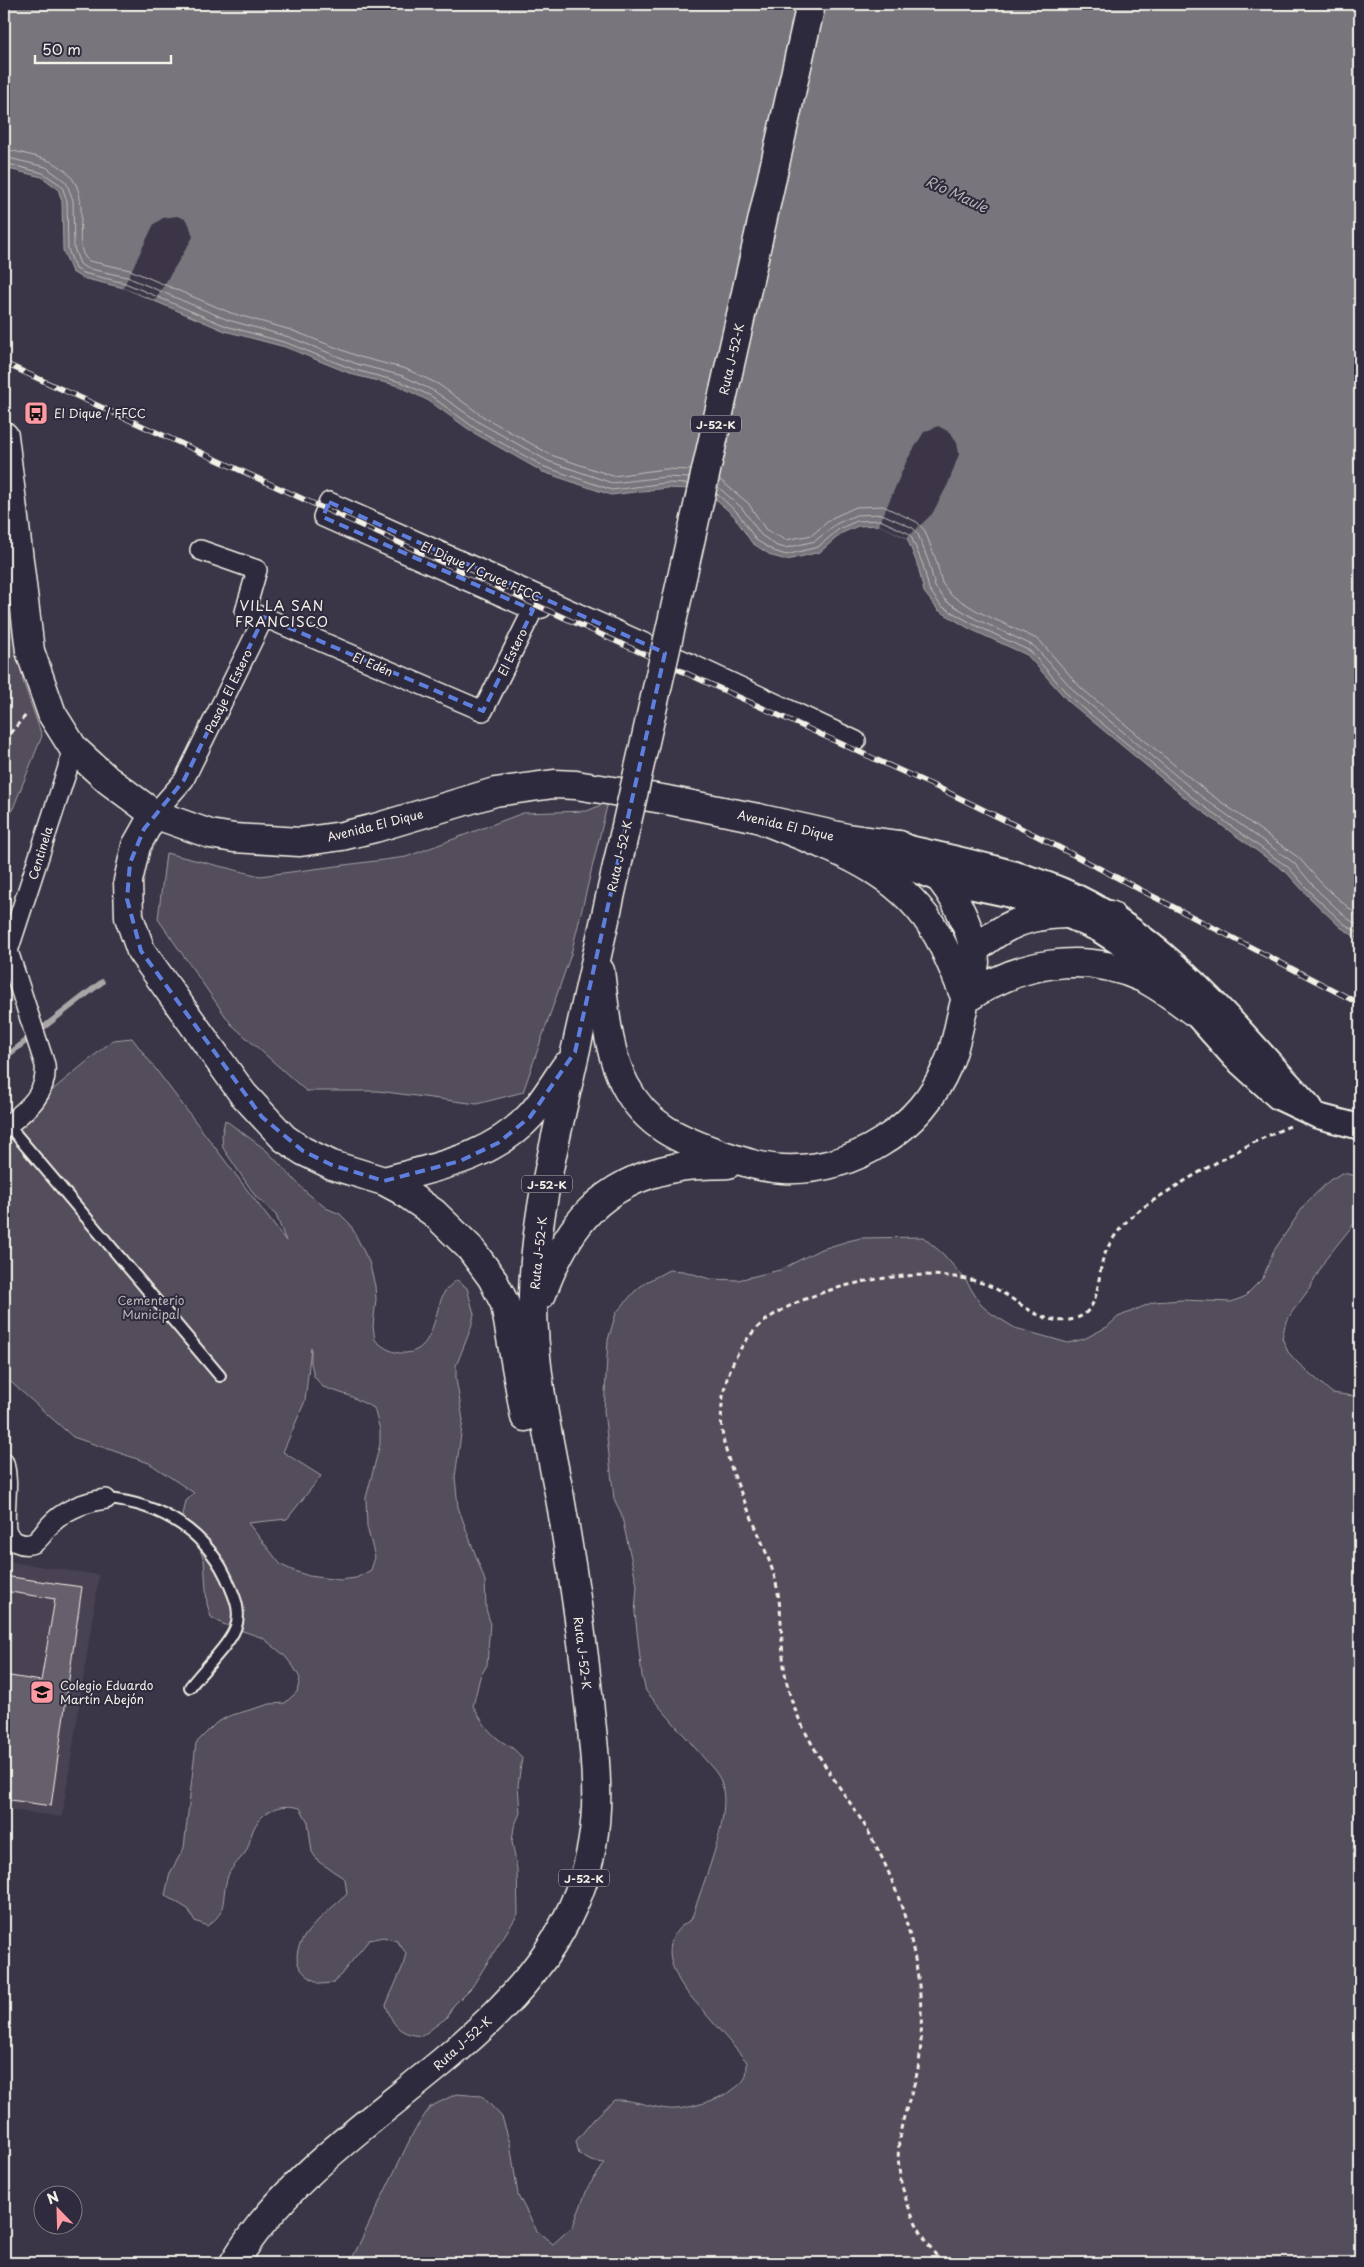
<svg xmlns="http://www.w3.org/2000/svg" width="1364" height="2267" font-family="'Playpen Sans',sans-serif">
<rect width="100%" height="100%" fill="#3b3647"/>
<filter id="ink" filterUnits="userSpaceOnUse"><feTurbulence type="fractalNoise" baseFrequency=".02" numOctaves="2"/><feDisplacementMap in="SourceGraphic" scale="10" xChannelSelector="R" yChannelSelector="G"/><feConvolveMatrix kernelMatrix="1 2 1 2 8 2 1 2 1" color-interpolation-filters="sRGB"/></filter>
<g filter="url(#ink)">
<path fill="#484352" d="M4,1561L99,1575L62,1817L4,1809Z"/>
<path fill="#534e5c" stroke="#a4a0a2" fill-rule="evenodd" d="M4,577L19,648L23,681L42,736L4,831Z
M608,802L571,954L523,1092L477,1104L378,1091H306L231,1024L158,919L166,853L260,876L406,857L523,813L587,811Z
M132,1038L286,1241L276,1215L256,1197L223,1148L222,1134L225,1120L266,1150L305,1191L326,1208L340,1214L350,1224L369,1262L375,1286L376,1299L373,1326L375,1340C384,1348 393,1354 406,1353C436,1350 433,1311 445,1291C448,1287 453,1283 457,1280L467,1288L474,1314L471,1328L456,1366V1379L463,1420L455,1477L458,1507L485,1581L486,1609L490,1622L487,1665L480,1677L473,1706C480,1718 486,1729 497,1738C508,1747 511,1744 522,1758L518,1785L520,1813L514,1827L512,1841L517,1869L518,1914L472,1987L453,2006L446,2018L422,2036C399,2034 393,2026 386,2005L403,1966L406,1953L397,1941L383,1937L369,1940L334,1983L319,1984C312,1979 303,1974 299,1966C287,1940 332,1909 347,1894L345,1879L319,1862L312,1852L308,1822L300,1808C281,1803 264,1809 254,1828C250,1836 250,1845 245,1853C239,1861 229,1869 227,1879C221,1900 228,1912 207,1926L195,1921L188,1909L165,1895L170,1873L184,1848L196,1743L216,1723L229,1716L270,1704L285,1703L297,1692L300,1678L293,1666L284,1655L263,1638L223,1624L211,1617L207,1604L204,1560L194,1534L188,1527L183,1515L186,1501L194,1493L149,1463L73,1437L4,1376V1130L113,1040ZM311,1347V1363L314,1376L323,1387L350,1396L374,1408L380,1430V1444L366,1498L367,1527L375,1557L371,1570L356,1578L340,1580L309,1576L294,1571L281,1565L248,1523L287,1519L321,1476L283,1452L305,1401Z
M1342,1173L1357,1176L1360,1185V1200L1357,1220L1325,1260L1310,1288L1292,1312L1285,1325L1282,1338L1288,1352L1298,1363L1332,1393L1360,1397V2263H350L414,2131L430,2107L456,2094L482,2096L502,2117L510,2143L518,2195L537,2231L553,2244L573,2226L588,2187L605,2163L591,2161L579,2154L576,2141L594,2119L614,2100C633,2099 649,2107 668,2109C687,2111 735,2096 745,2078C747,2074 747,2067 747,2062L686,1991C669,1968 659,1936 691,1920L696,1906C706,1874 731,1817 722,1785C721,1780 718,1775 715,1771L646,1691L642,1676L635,1613L637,1585L621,1513L614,1499L604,1411L608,1340L616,1313L635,1291L646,1282L669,1270L683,1271L710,1279L738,1280L780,1270L819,1250L848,1241L861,1238L923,1237L943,1254L965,1279L981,1305L992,1314L1015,1328L1068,1343L1084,1339L1107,1327L1118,1317L1154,1302L1182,1300L1231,1302L1244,1297L1263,1278L1273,1252L1306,1203L1330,1180Z"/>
<path fill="#78747b" stroke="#aaa6a7" d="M4,4H1360V940L1340,927L1309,897L1286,872L1195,806L1068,701L1027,655L970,629L938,610L924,592L918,566L907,538L880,525L858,526L842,533L820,552L787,560L772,556L752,543L734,516L712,496L691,489L667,488L611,495L543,472L474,433L429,401L399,386L354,375L285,347L225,331L124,288L82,278L72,272L63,250L62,201L58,189L42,177L4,168Z"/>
<path fill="#3b3647" d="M177,216L185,219L189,224L193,237L155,300L123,288L154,224L163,218Z
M938,426L951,433L957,443L959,454L948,484L932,514L907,538L879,525L907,460L924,432Z"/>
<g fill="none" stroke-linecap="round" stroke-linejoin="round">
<path stroke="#c2bfbc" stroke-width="1" d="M4,150C14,150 24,154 34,156C112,175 63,242 89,261L130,270L231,313L291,330L360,357L406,369L438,384L484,417L551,455L613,476L665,469L691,470
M4,157L46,167L66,182L73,200L74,248L80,264L86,268L127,277L228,320L289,337L357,364L403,376L434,391L480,423L548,461L612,483L665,477L689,478
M4,163L43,173L62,186L67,201L68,249L75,268L83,273L125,283L226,326L287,343L355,370L401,382L431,396L476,429L545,467L612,490L666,483L688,484
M719,479L748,503L766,530L786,540L812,535L832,518L856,507L883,506L917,522L925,531L936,560L942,583L951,595L979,612L1039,640L1081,688L1206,791L1299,858L1322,884L1360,918
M718,487L742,508L761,535L777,546L786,548L815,541L836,524L856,515L882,514L913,528L918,534L929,563L935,587L946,601L976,619L1034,646L1076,693L1202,797L1294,863L1317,890L1347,918L1360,927
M716,493L738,513L756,540L774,551L786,555L818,547L839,529L857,521L880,520L910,534L923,565L929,589L941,606L973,624L1030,651L1071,698L1198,802L1289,868L1312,894L1343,923L1360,934"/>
<path stroke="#aaa6a7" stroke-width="5.5" d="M4,1058L102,982"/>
</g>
<path fill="#65616c" stroke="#f4f1e8" d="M4,1576L82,1587L51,1806L4,1799V1675L41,1681L55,1599L4,1591Z"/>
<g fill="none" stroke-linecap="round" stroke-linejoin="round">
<g stroke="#f4f1e8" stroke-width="14">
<path id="service" d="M8,1125L220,1376
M106,1499C161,1503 209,1533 230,1586C235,1598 240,1609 237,1623C233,1642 203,1669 190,1687"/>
</g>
<g stroke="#f4f1e8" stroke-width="22">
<path id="minor" d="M200,550L257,570L245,612L264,617L483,711L533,610L542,608L543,605
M533,610L323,517L329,502L689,663L856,741
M154,814L184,780L264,617
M4,955L8,951L74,749
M4,1128C25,1111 48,1095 45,1065L8,951
M4,1463C10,1485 3,1507 6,1529C9,1542 23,1547 34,1543C41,1538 44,1532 50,1525C65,1509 84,1502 106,1499"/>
</g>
<g stroke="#f4f1e8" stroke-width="28">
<path id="tertiary" d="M854,843L865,850L941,880L1007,894L1062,913L1098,929L1129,949L1159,973L1234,1057L1278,1097L1318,1116L1360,1127
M901,846C955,859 1010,869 1061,890C1164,933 1235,1027 1310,1107"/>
</g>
<g stroke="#f4f1e8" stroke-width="31">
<path id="secondary" d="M4,436L30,651L52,714L74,749L108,780L154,814L210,834L234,838L300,842L342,836L375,828L495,792L554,784L576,785L662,799L758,818L847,838L899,845"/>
</g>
<g stroke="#f4f1e8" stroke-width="31">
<path id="primary" d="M154,814L136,846L128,881L129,917L141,951L243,1094L284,1138L303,1151L332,1165L384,1181L401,1190L434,1213L470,1248L492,1278L505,1304L525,1417
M758,818C827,847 899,866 938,936C949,956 957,978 966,999
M963,961C1011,912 1045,912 1110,915
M600,971C605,1009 607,1050 625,1085C647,1127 679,1139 720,1154C741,1161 761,1168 783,1169C853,1172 921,1129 948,1064C956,1047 958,1028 963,1009C967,993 973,978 975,962C974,935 958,901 941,880C930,867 913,856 899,845
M966,999C1019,962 1083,951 1143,978C1161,987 1178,1000 1194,1012
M384,1181C436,1167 491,1158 530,1116C544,1101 554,1083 566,1066
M542,1294C566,1227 601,1182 674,1168C691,1164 710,1165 728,1164
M234,2263C320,2120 507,2057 574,1904C605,1835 597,1774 589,1702C582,1634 572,1566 560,1498C547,1431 532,1364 533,1294C535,1223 552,1153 568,1084C586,1004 604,924 622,844"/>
</g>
<path stroke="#f4f1e8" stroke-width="3" stroke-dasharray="5 4" stroke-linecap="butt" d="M4,740L28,713
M942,2263C913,2227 892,2181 900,2134C905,2106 918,2082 920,2054C925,2003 916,1948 899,1899C889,1871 876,1843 860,1818C836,1781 808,1745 793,1704C775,1656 788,1612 771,1566C757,1525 734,1485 724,1443C714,1395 733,1338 777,1313C802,1298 833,1288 862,1282C901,1274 947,1271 985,1284C1014,1294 1040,1329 1074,1319C1102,1311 1096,1278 1104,1256C1108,1246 1114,1236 1121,1228C1134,1211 1156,1199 1173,1188C1211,1165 1249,1143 1290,1126"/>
<use href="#service" stroke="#2f2a3d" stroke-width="10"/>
<use href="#minor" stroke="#2f2a3d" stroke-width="19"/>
<use href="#tertiary" stroke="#2f2a3d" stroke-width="24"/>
<use href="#secondary" stroke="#2f2a3d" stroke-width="28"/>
<use href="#primary" stroke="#2f2a3d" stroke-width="28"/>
<g stroke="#f4f1e8" stroke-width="5.5">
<path id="rail" d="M4,363L943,790L1039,837L1360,1004"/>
</g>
<use href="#rail" stroke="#2f2a3d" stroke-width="4" stroke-dasharray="11" stroke-linecap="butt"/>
<g stroke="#f4f1e8" stroke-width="31" stroke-linecap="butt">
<path id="primary-bridge" d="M622,844L811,4"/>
</g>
<use href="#primary-bridge" stroke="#2f2a3d" stroke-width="28"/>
</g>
</g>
<path fill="none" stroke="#5e7fdd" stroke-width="4" stroke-dasharray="10 6" stroke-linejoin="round" d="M329,502L665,653L575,1052L530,1117L498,1143L460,1161L384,1181L332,1165L303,1151L262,1117L141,951L127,899L130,863L144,829L184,780L264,617L483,711L533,610L323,517Z"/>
<defs>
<g id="bus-square" transform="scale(1.25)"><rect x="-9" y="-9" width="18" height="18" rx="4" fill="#ff9aa2" stroke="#2f2a3d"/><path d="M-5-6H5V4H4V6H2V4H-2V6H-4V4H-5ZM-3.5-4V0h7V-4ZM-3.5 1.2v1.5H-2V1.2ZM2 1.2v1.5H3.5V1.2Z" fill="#111"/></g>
<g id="school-square" transform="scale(1.25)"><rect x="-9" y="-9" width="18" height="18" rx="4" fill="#ff9aa2" stroke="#2f2a3d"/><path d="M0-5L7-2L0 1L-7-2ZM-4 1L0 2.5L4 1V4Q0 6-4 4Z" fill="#111"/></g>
</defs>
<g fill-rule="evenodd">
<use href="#bus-square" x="36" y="413"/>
<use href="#school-square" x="42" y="1692"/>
</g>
<g text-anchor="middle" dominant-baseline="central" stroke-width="4" stroke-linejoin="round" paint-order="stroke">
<g fill="#2f2a3d" stroke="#b9b5b5" stroke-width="1">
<rect x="691" y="415.5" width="50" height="17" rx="4"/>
<rect x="522" y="1175.5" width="50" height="17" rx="4"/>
<rect x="559" y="1869.5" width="50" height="17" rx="4"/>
</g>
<g font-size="11" font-weight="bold" fill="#f4f1e8">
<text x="716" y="424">J-52-K</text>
<text x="547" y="1184">J-52-K</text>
<text x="584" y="1878">J-52-K</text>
</g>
<g font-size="12" fill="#f4f1e8" stroke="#2f2a3d">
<text transform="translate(731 359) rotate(-77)">Ruta J-52-K</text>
<text transform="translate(481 571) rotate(24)">El Dique / Cruce FFCC</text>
<text transform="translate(512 652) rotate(-64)">El Estero</text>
<text transform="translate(373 664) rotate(23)">El Edén</text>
<text transform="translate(228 691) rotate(-64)">Pasaje El Estero</text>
<text transform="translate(375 825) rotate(-14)">Avenida El Dique</text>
<text transform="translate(786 825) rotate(13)">Avenida El Dique</text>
<text transform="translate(40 853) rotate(-73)">Centinela</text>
<text transform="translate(619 856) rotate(-77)">Ruta J-52-K</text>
<text transform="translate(538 1253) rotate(-84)">Ruta J-52-K</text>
<text transform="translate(583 1653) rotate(83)">Ruta J-52-K</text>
<text transform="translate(462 2043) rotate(-42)">Ruta J-52-K</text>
</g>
<g font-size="12" fill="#f4f1e8" stroke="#2f2a3d" text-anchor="start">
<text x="54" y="413">El Dique / FFCC</text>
<text x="60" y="1685">Colegio Eduardo<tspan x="60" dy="14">Martín Abejón</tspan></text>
</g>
<g font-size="12" fill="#bcb8b7" stroke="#2f2a3d">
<text x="151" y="1300">Cementerio<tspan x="151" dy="14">Municipal</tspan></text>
</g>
<g font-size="14" font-style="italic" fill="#b6b2b2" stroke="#2f2a3d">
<text transform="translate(957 194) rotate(25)">Río Maule</text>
</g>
<g font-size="14" letter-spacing="1" fill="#f4f1e8" stroke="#2f2a3d">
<text x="282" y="605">VILLA SAN<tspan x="282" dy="16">FRANCISCO</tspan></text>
</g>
</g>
<rect width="1364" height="2267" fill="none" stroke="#2f2a3d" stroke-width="20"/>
<rect x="10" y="10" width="1344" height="2247" fill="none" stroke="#f4f1e8" stroke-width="2" filter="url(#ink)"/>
<g transform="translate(58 2210) rotate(337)"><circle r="24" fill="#2f2a3d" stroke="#7e7a81"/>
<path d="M0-4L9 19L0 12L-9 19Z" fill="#ff9aa2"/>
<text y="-8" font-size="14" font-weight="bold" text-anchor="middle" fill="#f4f1e8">N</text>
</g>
<path d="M35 55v8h136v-8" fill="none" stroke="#f4f1e8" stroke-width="2.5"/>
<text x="42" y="55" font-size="15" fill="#f4f1e8" stroke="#2f2a3d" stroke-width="4" paint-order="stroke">50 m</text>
</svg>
